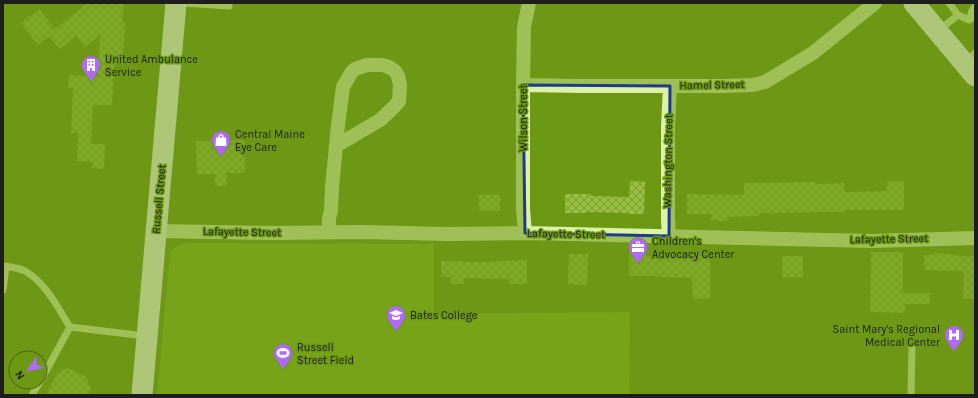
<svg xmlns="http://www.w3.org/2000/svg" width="978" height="398" font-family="Karla,sans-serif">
<defs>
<pattern id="building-cross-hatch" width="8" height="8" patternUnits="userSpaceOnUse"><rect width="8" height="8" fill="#96c03d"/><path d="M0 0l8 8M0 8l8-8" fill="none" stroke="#7a9b33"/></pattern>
</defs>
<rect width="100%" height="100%" fill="#6d9814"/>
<path fill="#83b21d" d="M196,243L434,244V314L630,312L629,395H157L170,254C175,243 185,244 196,243Z"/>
<path fill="url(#building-cross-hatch)" d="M87,3H124L122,22H125L123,56L117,55V65L114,64L112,105H93L91,144H105L104,169L92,168L93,162L77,161L78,133H71L73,88H68L69,75L98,77L100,35L85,47L76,36L60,49L49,36L38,45L21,23L39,9L55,29Z
M244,140L245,173H226L227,186H215V174H197L196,141Z
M630,181L645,182L644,214H628V213L586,212L585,213H565V194H591V196L629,197Z
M887,181H904V210H845V212H824L759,213V216L727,217V221L711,220V214H687V194L744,195V183L816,182V184L844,183L845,192L887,191Z
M479,195H500V211H479Z
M629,251H646V256L692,257V256H710V298L693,299L692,278L658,277V276H629Z
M871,252H903V293H930V304H905V313L870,312Z
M934,253L953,254V255L975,257V299H963L964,271L924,270V255H934Z
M569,254H588L587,285L568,284Z
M782,256H803V277H782Z
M527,260V284H509V279L464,278V284H451V277H441V261H463V262H495V261Z
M67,368L86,377L91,389L88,395H46L58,372Z"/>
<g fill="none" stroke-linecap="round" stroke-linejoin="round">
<path stroke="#dbf2a7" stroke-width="7" d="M183,3L229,6
M949,3L958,15L969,20L975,16
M969,20L972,11L975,6
M939,30L958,15
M966,61L975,53
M3,266C10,267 19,268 25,271C45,282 58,308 70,327L145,336
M3,290L6,267
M40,382L70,327
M32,395L40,382
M911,395L912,348"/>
<path stroke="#dbf2a7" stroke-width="14" d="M523,85L582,86H722L753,85L765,82L813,53L875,3
M156,231L275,233L361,232L448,234L525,233L872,241L975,238
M329,232V219L331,210L332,187L336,146L338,125L343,87L351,73L355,69L367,65H382L389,67L395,71L398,76L400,85L399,101L394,107L380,120L336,146
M525,233L523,209V85L524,27L529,3
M669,236L668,220V126L670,86"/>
<path stroke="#fafff2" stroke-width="21" d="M914,3L975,76
M142,395L176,3"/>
</g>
<path d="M0 0H978V398H0ZM523,85L670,86L669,236L525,233Z" fill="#6d9814" fill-opacity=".55" fill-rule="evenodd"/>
<path fill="none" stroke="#1d3a8d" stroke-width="3" stroke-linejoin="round" d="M523,85L670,86L669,236L525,233Z"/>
<defs>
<g id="building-pin" transform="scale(1)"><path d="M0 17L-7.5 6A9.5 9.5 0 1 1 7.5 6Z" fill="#b068ff" stroke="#6d9814"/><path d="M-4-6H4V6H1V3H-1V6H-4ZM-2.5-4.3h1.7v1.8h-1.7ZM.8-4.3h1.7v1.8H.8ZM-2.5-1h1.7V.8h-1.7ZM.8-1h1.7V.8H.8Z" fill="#fff"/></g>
<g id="shop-pin" transform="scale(1)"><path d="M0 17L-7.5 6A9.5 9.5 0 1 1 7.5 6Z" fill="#b068ff" stroke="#6d9814"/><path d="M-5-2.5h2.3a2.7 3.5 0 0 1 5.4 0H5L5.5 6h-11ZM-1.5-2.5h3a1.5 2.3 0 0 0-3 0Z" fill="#fff"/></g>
<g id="office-pin" transform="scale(1)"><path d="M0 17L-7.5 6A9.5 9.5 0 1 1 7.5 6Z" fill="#b068ff" stroke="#6d9814"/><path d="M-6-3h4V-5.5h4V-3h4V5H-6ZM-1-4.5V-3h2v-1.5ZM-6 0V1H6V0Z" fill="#fff"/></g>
<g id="university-pin" transform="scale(1)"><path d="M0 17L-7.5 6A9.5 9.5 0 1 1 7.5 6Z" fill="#b068ff" stroke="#6d9814"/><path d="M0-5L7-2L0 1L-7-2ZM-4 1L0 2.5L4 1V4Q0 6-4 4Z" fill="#fff"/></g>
<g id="hospital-pin" transform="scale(1)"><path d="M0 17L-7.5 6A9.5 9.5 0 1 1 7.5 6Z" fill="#b068ff" stroke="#6d9814"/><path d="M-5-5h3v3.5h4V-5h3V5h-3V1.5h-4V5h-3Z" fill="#fff"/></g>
<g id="stadium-pin" transform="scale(1)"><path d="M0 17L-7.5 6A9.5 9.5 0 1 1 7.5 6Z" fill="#b068ff" stroke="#6d9814"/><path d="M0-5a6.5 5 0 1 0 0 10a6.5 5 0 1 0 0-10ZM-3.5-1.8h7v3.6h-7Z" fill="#fff"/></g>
</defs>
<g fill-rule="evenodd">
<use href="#building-pin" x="91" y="65"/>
<use href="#shop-pin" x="221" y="140"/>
<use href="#office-pin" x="638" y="247"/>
<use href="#university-pin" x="396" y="315"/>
<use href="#hospital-pin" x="954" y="335"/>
<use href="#stadium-pin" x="283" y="353"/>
</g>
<g text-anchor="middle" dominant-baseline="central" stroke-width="3" stroke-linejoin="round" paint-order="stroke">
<g font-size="11" fill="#1d1d1d" stroke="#6d9814" text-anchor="start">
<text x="105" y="59">United Ambulance<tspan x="105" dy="13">Service</tspan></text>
<text x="235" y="134">Central Maine<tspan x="235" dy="13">Eye Care</tspan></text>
<text x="652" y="241">Children's<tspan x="652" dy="13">Advocacy Center</tspan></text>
<text x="410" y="315">Bates College</text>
<text x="940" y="329" text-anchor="end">Saint Mary's Regional<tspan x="940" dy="13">Medical Center</tspan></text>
<text x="297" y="347">Russell<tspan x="297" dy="13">Street Field</tspan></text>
</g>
<g font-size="11" fill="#1d1d1d" stroke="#6d9814">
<text transform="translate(712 85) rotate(-1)">Hamel Street</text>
<text transform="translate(523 118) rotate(-90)">Wilson Street</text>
<text transform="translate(668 161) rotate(-89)">Washington Street</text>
<text transform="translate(159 199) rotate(-85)">Russell Street</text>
<text transform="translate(242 232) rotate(1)">Lafayette Street</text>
<text transform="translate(566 234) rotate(1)">Lafayette Street</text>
<text transform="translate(889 239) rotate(-1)">Lafayette Street</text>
</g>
</g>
<rect width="978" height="398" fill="none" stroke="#1d1d1d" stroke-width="8"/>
<g transform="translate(28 370) rotate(237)"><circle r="19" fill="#6d9814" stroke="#4d6718"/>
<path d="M0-3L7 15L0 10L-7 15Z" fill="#b068ff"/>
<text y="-6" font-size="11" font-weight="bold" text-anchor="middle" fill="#1d1d1d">N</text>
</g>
</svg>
